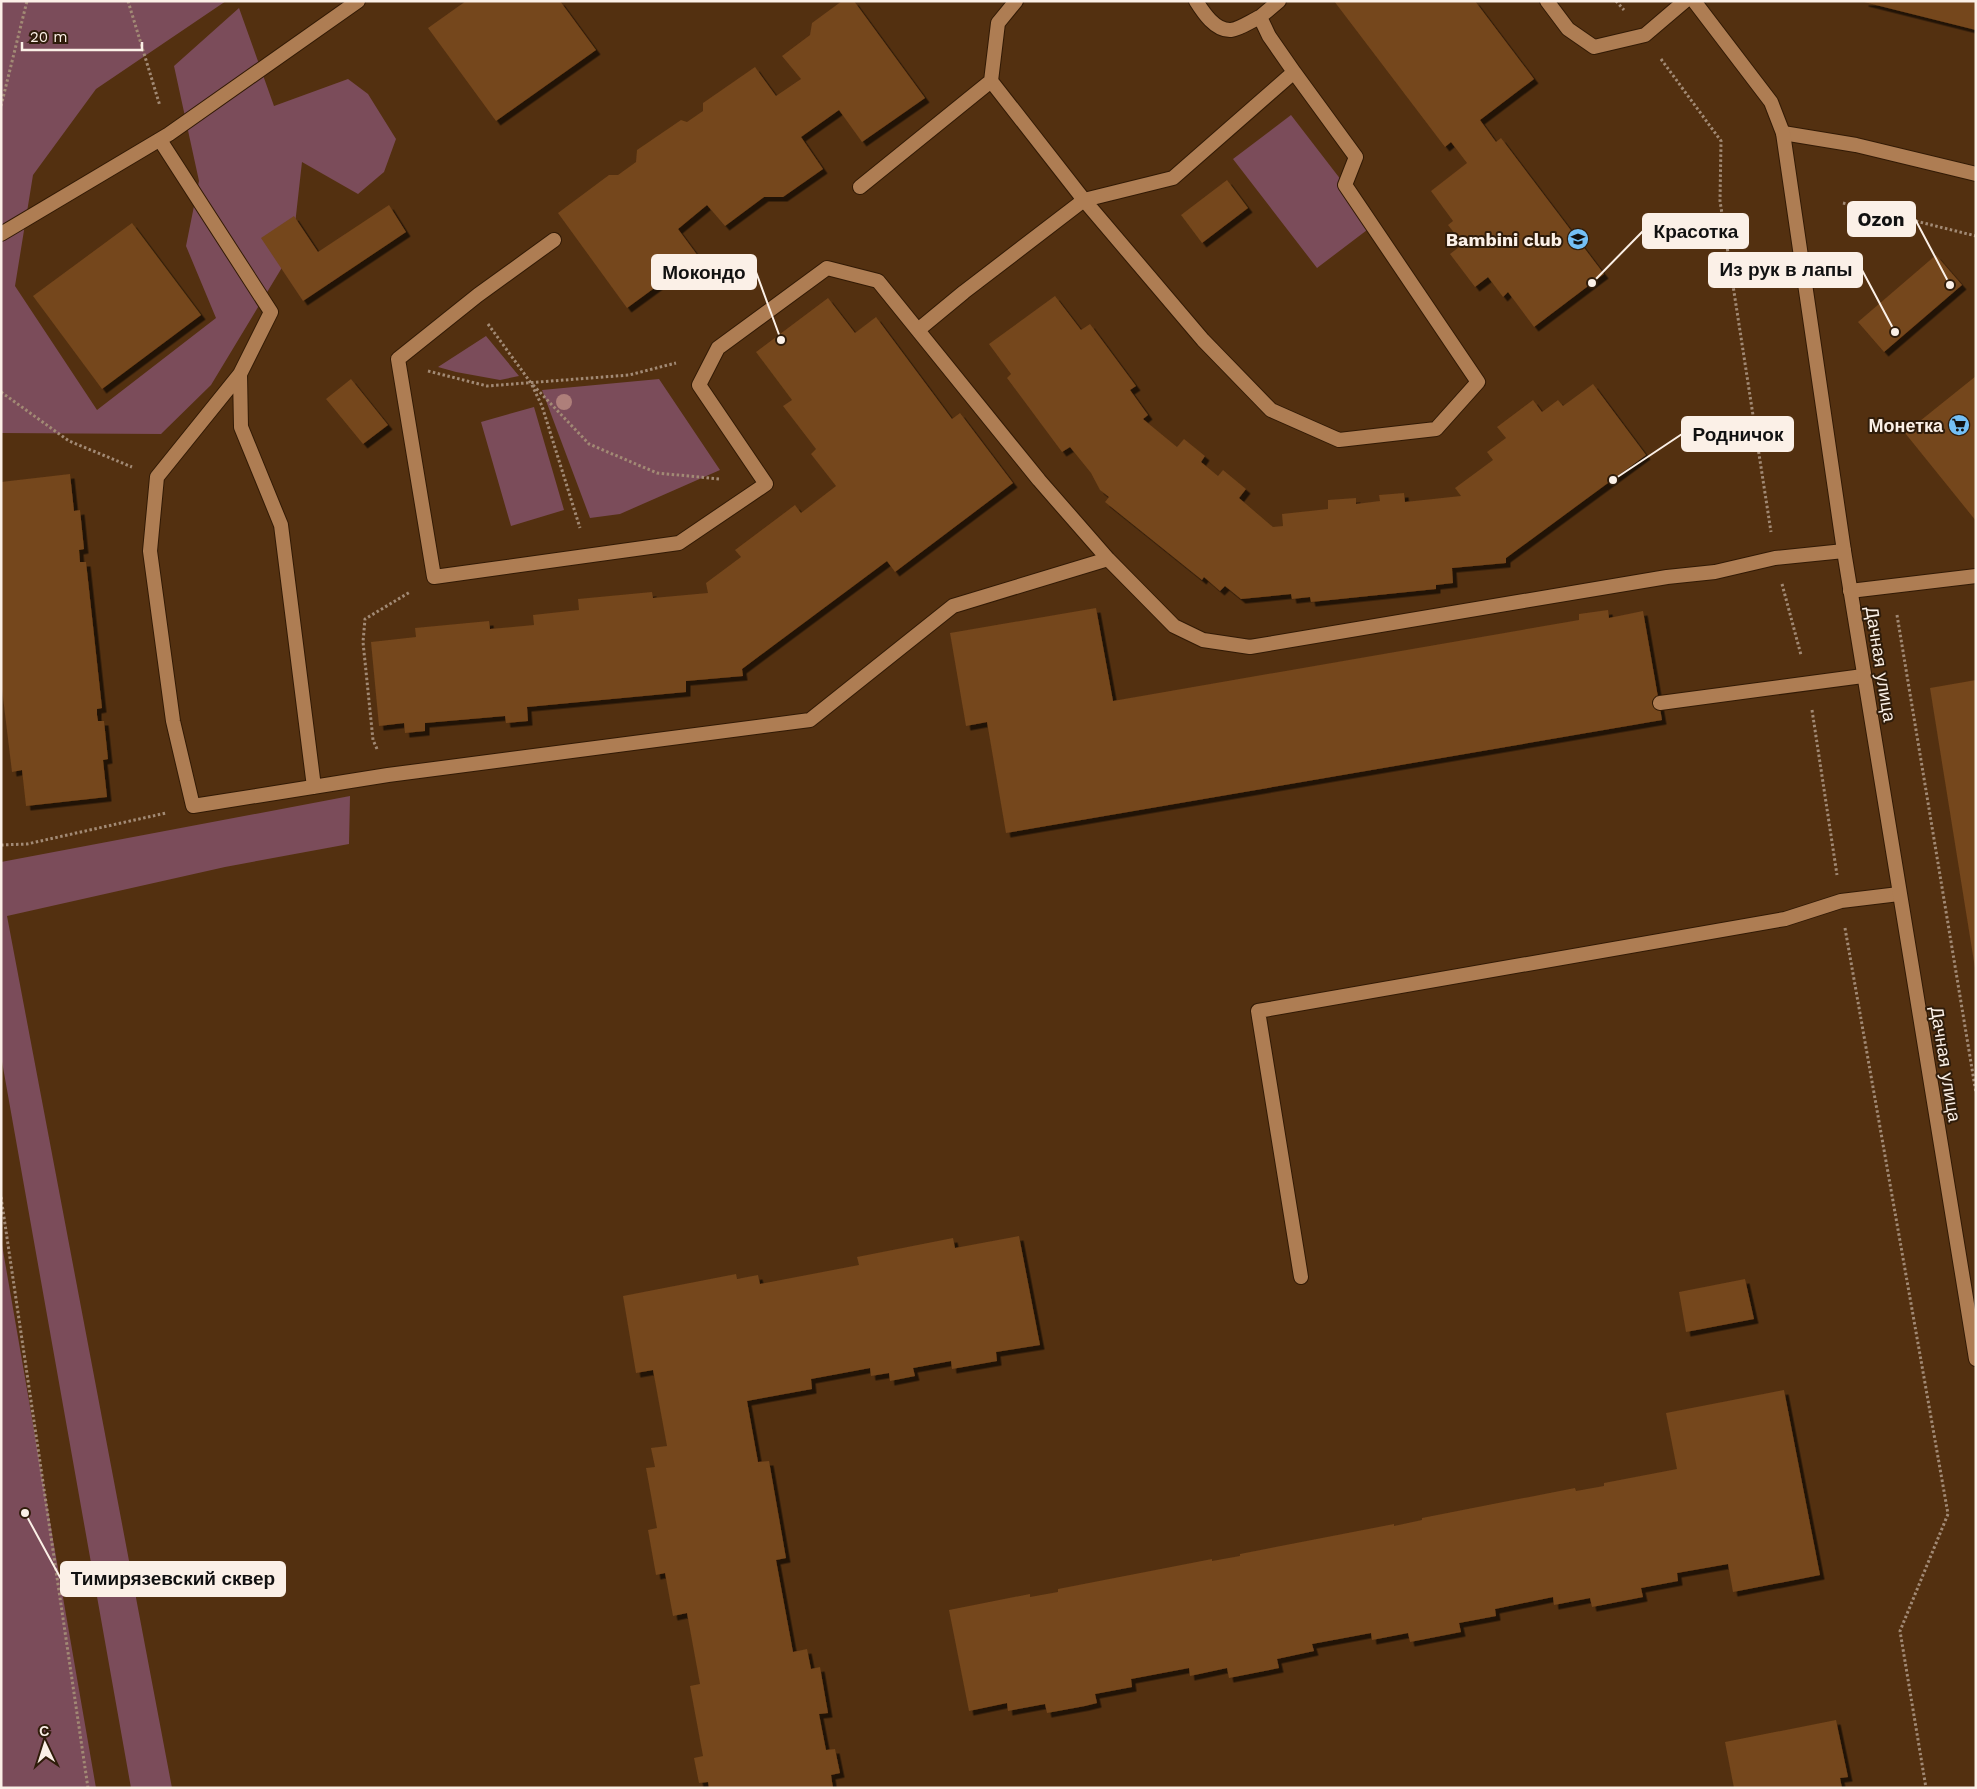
<svg xmlns="http://www.w3.org/2000/svg" width="1977" height="1789" font-family="'Work Sans',sans-serif">
<defs>
<filter id="shadow"><feDropShadow dx="4.5" dy="4.5" stdDeviation="0" flood-color="#0009"/></filter>
</defs>
<rect width="100%" height="100%" fill="#533010"/>
<path fill="#7b4c5a" d="M1,1H226L96,89L33,175L15,286L97,410L216,318L186,246L199,181L174,66L239,8L274,106L348,79L368,94L396,139L384,172L358,194L302,162L292,251L211,385L161,434L1,433Z
M1291,115L1375,224L1317,268L1233,159Z
M486,336L519,376L500,380L456,372L438,367Z
M659,379L720,470L620,514L590,518L542,390Z
M534,407L564,510L511,526L481,422Z
M350,796L349,844L225,867L7,916L172,1788H131L1,1056V862Z
M1,1239L96,1788H1Z"/>
<path fill="#74461c" filter="url(#shadow)" d="M466,1H560L596,50L496,121L428,28Z
M842,1H854L925,98L862,142L839,110L801,137L823,169L783,197H764L725,226L707,205L678,229L698,256L627,308L558,213L609,175H618L636,162L637,150L681,120L687,122L703,111V103L755,67L776,96L801,79L782,56L810,35L812,23Z
M1334,1H1475L1534,79L1480,120L1496,142L1501,138L1604,274L1534,327L1508,292L1503,297L1488,277L1475,287L1450,254L1463,244L1448,225L1453,221L1431,191L1467,163L1451,142L1445,147Z
M1976,1V30L1864,2V1Z
M1227,180L1248,208L1202,243L1181,215Z
M389,205L406,232L303,301L261,238L294,216L318,252Z
M132,223L201,315L102,389L33,296Z
M1936,255L1962,285L1884,352L1858,322Z
M1055,296L1081,330L1090,324L1136,386L1130,390L1148,415L1143,419L1177,447L1184,439L1205,456L1201,462L1218,476L1223,470L1246,489L1239,498L1273,527L1283,526L1282,514L1328,509V500L1356,498V504L1380,501L1379,495L1404,493L1405,502L1461,496L1455,488L1493,460L1487,452L1506,438L1497,427L1533,400L1542,412L1558,400L1563,406L1593,384L1646,455L1506,558V563L1452,568L1453,583L1436,585V589L1311,602L1310,597L1292,599L1291,594L1241,599L1225,586L1220,591L1204,577L1202,580L1105,502L1109,497L1100,490L1091,473L1070,447L1062,452L1007,378L1011,374L989,344Z
M828,298L855,333L876,317L952,419L960,413L1013,483L895,572L887,561L742,669L743,676L686,681V692L527,707L528,721L506,723L505,716L425,723V731L405,733L404,723L379,726L371,642L416,637L415,628L489,621L490,629L534,625L533,615L579,610L578,599L652,592L653,598L708,593L706,583L741,557L735,550L795,505L801,513L836,486L811,454L816,449L783,406L792,400L756,352Z
M1976,376V521L1905,433Z
M351,379L388,425L363,444L326,399Z
M70,474L74,511L80,510L84,549L79,550L80,562H86L102,708L97,709V715L98,721H104L108,759L103,760L107,797L26,806L22,770L12,772L1,681V482Z
M1096,608L1113,701L1579,620V614L1608,610L1609,618L1643,611L1662,720L1006,833L987,722L966,726L950,633Z
M1976,680V968H1975L1930,688Z
M1019,1236L1040,1345L996,1352L997,1361L952,1369L951,1361L913,1368L915,1376L890,1381L889,1373L871,1376L870,1368L811,1379L812,1389L747,1401L758,1462L769,1461L786,1558L776,1560L793,1652L807,1649L811,1669L820,1667L828,1713L819,1714L826,1750L835,1749L840,1773L831,1775L833,1788H709L708,1782L699,1783L694,1758L703,1756L690,1686L700,1684L687,1613L673,1616L665,1573L656,1575L648,1530L657,1528L646,1468L655,1467L651,1448L667,1446L653,1370L636,1373L623,1296L736,1274L737,1279L758,1275L760,1284L859,1265L857,1257L953,1238L955,1248Z
M1745,1279L1754,1319L1686,1332L1679,1292Z
M1784,1390L1820,1575L1733,1592L1728,1564L1677,1573L1678,1581L1641,1588L1643,1597L1592,1607L1590,1598L1554,1605L1553,1597L1495,1609L1496,1616L1459,1623L1461,1632L1410,1642L1408,1633L1372,1640L1371,1633L1312,1644L1314,1651L1277,1659L1279,1668L1229,1678L1227,1668L1190,1676L1189,1668L1131,1679L1132,1687L1095,1694L1097,1703L1085,1706L1047,1713L1045,1704L1008,1711L1007,1703L969,1711L949,1610L1030,1594V1597L1058,1592V1589L1212,1559V1561L1240,1556V1554L1394,1524V1526L1422,1520V1518L1575,1488L1576,1491L1604,1486V1483L1677,1469L1666,1413Z
M1836,1720L1848,1777L1840,1778L1842,1788H1734L1725,1742Z"/>
<g fill="none" stroke-linecap="round" stroke-linejoin="round">
<g stroke="#321a05" stroke-width="16">
<path id="service" d="M1196,1C1203,12 1215,31 1231,30C1240,29 1251,21 1260,17
M1279,1L1260,17L1269,36L1294,72
M1547,1L1568,29L1594,47L1645,35L1685,1
M1294,72L1356,157L1345,185L1478,382L1436,429L1339,440L1271,410L1203,340L1084,200L1173,178Z
M991,81L998,23L1016,1
M160,140L271,312L240,374L157,477L150,551L173,721L193,806L388,775L810,720L953,606L1108,559L1174,626L1203,640L1250,647L1667,577L1715,572L1775,558L1844,551
M860,187L991,81L1084,200L964,292L918,330
M1,234L169,134L358,1
M554,240L478,295L398,359L434,577L679,543L766,484L699,385L718,348L827,268L878,281L1039,480L1108,559
M240,374L241,427L281,525L314,787
M1850,591L1976,576
M1660,703L1863,676
M1301,1277L1258,1011L1785,919L1841,901L1899,894"/>
</g>
<g stroke="#321a05" stroke-width="16">
<path id="minor" d="M1783,133L1856,145L1976,174"/>
</g>
<g stroke="#321a05" stroke-width="16">
<path id="tertiary" d="M1694,1L1771,102L1783,133L1844,551L1976,1359"/>
</g>
<path stroke="#a28a75" stroke-width="3" stroke-dasharray="2.5 2.5" stroke-linecap="butt" d="M128,1L160,106
M1616,1L1624,10
M1661,59L1721,141L1720,201L1771,532
M1,106L27,1
M1843,203L1976,236
M488,324L531,383L542,406L580,528
M428,371L487,386L629,375L676,363
M533,385L589,444L657,473L720,479
M1,392L69,441L132,467
M1782,584L1801,655
M1897,615L1976,1093
M1812,710L1837,875
M377,749L373,740L363,642L365,619L410,592
M1,845L27,844L166,813
M1845,928L1948,1514L1900,1631L1926,1788
M1,1197L88,1788"/>
<use href="#service" stroke="#ae7d53" stroke-width="14"/>
<use href="#minor" stroke="#ae7d53" stroke-width="14"/>
<use href="#tertiary" stroke="#ae7d53" stroke-width="14"/>
</g>
<circle fill="#ae7f7a" cx="564" cy="402" r="8"/>
<defs>
<g id="school-disc" transform="scale(1.125)"><circle r="9.5" fill="#74c0f6" stroke="#2f1c0a"/><path d="M0-5L7-2L0 1L-7-2ZM-4 1L0 2.5L4 1V4Q0 6-4 4Z" fill="#111"/></g>
<g id="supermarket-disc" transform="scale(1.125)"><circle r="9.5" fill="#74c0f6" stroke="#2f1c0a"/><path d="M-6-5.5h2.5l.6 2H6L4.5 2H-2.5L-4.4-4H-6ZM-1.5 3.2a1.3 1.3 0 1 0 .1 0ZM3 3.2a1.3 1.3 0 1 0 .1 0Z" fill="#111"/></g>
</defs>
<g fill-rule="evenodd">
<use href="#school-disc" x="1578" y="239"/>
<use href="#supermarket-disc" x="1959" y="425"/>
</g>
<g text-anchor="middle" dominant-baseline="central" stroke-width="4" stroke-linejoin="round" paint-order="stroke">
<g font-size="18" font-weight="bold" fill="#fbf0e7" stroke="#2f1c0a" text-anchor="end">
<text x="1562" y="239">Bambini club</text>
<text x="1943" y="425">Монетка</text>
</g>
<g font-size="18" fill="#fbf0e7" stroke="#2f1c0a">
<text transform="translate(1881 664) rotate(81)">Дачная улица</text>
<text transform="translate(1946 1064) rotate(81)">Дачная улица</text>
</g>
</g>
<path fill="none" stroke="#fbf0e7" stroke-width="2" d="M1950 285L1915 219M1592 283L1643 231M1895 332L1862 270M781 340L756 272M1613 480L1682 434M25 1513L61 1579"/>
<g fill="#fbf0e7" stroke="#2f1c0a" stroke-width="2">
<circle cx="1950" cy="285" r="5"/>
<circle cx="1592" cy="283" r="5"/>
<circle cx="1895" cy="332" r="5"/>
<circle cx="781" cy="340" r="5"/>
<circle cx="1613" cy="480" r="5"/>
<circle cx="25" cy="1513" r="5"/>
</g>
<g fill="#fbf0e7" stroke="#fbf0e7" stroke-width="2">
<rect x="1848" y="202" width="67" height="34" rx="5"/>
<rect x="1643" y="214" width="105" height="34" rx="5"/>
<rect x="1709" y="253" width="153" height="34" rx="5"/>
<rect x="652" y="255" width="104" height="34" rx="5"/>
<rect x="1682" y="417" width="111" height="34" rx="5"/>
<rect x="61" y="1562" width="224" height="34" rx="5"/>
</g>
<g font-size="19" text-anchor="middle" font-weight="bold" fill="#111">
<text x="1881" y="226">Ozon</text>
<text x="1696" y="238">Красотка</text>
<text x="1786" y="276">Из рук в лапы</text>
<text x="704" y="279">Мокондо</text>
<text x="1738" y="441">Родничок</text>
<text x="173" y="1585">Тимирязевский сквер</text>
</g>
<rect width="1977" height="1789" fill="none" stroke="#fbf0e7" stroke-width="5"/>
<g transform="translate(45 1744) rotate(356)" stroke="#2f1c0a" stroke-width="4" paint-order="stroke">
<path d="M0-4L9 19L0 12L-9 19Z" fill="#fbf0e7"/>
<text y="-8" font-size="14" font-weight="bold" text-anchor="middle" fill="#fbf0e7">С</text>
</g>
<path d="M22 42v8h120v-8" fill="none" stroke="#fbf0e7" stroke-width="2.5"/>
<text x="30" y="42" font-size="15" fill="#fbf0e7" stroke="#2f1c0a" stroke-width="4" paint-order="stroke">20 m</text>
</svg>
